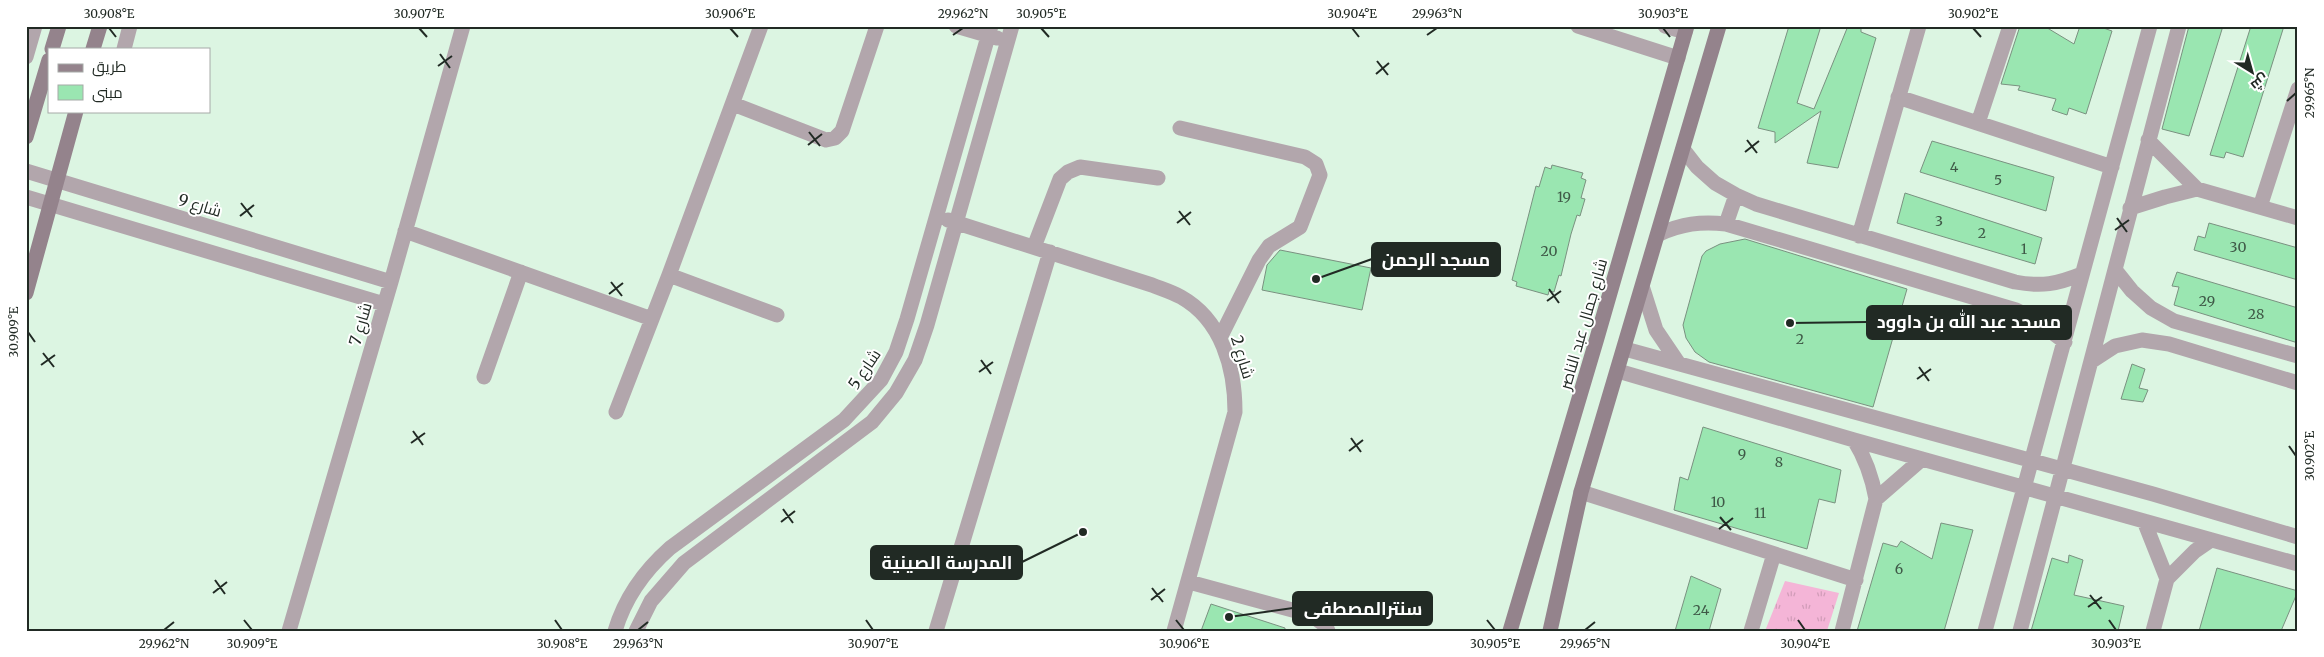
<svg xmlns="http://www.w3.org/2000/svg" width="2324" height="657" font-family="Merriweather,Cairo,serif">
<defs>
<pattern id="grass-tufts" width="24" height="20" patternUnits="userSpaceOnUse" patternTransform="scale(1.25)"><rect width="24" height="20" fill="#f4b5d7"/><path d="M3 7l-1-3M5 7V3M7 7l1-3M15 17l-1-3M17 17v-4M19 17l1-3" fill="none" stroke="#d19cb8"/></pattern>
</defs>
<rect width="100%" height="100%" fill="#dcf5e2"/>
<path fill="url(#grass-tufts)" d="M1785,581L1839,593L1827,631H1765Z"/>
<path fill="#9ae6b1" stroke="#7a9180" d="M1789,26H1821L1797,103L1814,109L1848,26H1861V32L1876,38L1838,168L1807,163L1821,111L1775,143V132L1758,128Z
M2020,26H2044L2074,44L2080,26H2098L2112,31L2086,114L2069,108L2067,115L2052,110L2056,99L2018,90L2020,86L2001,84Z
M2189,26H2223L2189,136L2162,129Z
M2251,26H2284L2243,157L2226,152L2224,158L2210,155Z
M1932,141L2054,177L2046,211L1920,172Z
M1552,165L1583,173L1581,178L1586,180L1581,198L1585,199L1580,216L1577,215L1571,234L1561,276L1559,275L1554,292L1549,291L1548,295L1516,286L1517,282L1512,280L1536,186L1539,187L1545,167L1551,169Z
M1905,193L2042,238L2035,264L1897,223Z
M2209,223L2298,248V280L2194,250L2198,236L2205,238Z
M1745,239L1907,289L1873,407L1709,362L1695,352L1686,338L1683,325L1702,256L1706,251L1720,244Z
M1280,250L1371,268L1362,310L1262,290L1267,265Z
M2177,272L2298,308V343L2174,305L2179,287L2172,286Z
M2132,364L2145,369L2139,388L2148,390L2143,402L2121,399Z
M1703,427L1841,470L1835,503L1819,499L1807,549L1674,510L1680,477L1688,480Z
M1941,523L1973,530L1944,631H1857L1883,543L1897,547L1901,541L1932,559Z
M2069,555L2083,560L2074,595L2124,606L2118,631H2031L2052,558L2068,563Z
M2217,568L2298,591L2281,631H2199Z
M1691,576L1721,589L1709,631H1675Z
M1211,604L1285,628V631H1201Z"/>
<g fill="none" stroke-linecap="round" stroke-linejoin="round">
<path stroke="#b2a6ac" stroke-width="15" d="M956,26L997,38
M1578,26L1678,58
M1665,26L1685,32
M124,49L130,26
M26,57L35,26
M1898,97L2112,167
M733,104L826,140L835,138L842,131L877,26
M1978,123L2010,26
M1180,128L1305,157L1316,164L1320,175L1300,227L1269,246L1259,260L1220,338
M2148,140L2197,189
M1683,149L1697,167L1715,183L1736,195L1756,204L2015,282C2042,287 2057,284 2082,274
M26,171L391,282
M26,197L384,304
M2260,207L2298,89
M2130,208L2165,197L2197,189L2298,218
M948,220L1152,285C1162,289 1172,292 1181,297C1222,320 1235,368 1235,412L1174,631
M1726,224L1736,195
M405,231L652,319
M1659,234C1682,224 1700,221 1726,224L2016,310L2034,319L2065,342
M1859,236L1919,26
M1034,247L1060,179L1068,172L1080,167L1158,178
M2116,271L2132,291L2151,308L2174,321L2298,356
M669,275L777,315
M1643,289L1656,330L1679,364
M1625,349L2153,494L2298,537
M2092,361L2115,346L2142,340L2169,344L2298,383
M1618,371L1854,440L2298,564
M484,377L521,272
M616,412L669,275L761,26
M1581,492L1856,580
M1876,499L1922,459
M2144,521L2167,579
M1189,582L1311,615L1326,626L1328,631
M289,631L391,282L463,26
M615,631C625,597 644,571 670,548L844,420L881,380L896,352L907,319L991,26
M636,631L651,601L684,563L872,422L896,393L915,360L927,325L1012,26
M936,631L1050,252
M1751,631L1774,554
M1842,631L1876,499C1872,477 1866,459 1854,440
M1985,631L2150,26
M2020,631L2179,26
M2153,631L2167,579L2195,551L2211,540"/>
<path stroke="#94838c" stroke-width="15" d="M52,49L59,26
M93,49L100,26
M26,137L49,60
M26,293L76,111
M1510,631L1597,338L1687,26
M1550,631L1581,492L1719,26"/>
</g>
<path fill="none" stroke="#212a24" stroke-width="2" d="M109,28L116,37M419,28L427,37M730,28L738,37M1041,28L1049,37M1352,28L1359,37M1663,28L1670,37M1973,28L1981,37M953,35L963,28M1427,35L1437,28M440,54L450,68M1377,61L1388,75M438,66L452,56M1376,74L1389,63M2287,101L2296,93M809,132L820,146M1747,140L1757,153M808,145L822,134M1745,152L1759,141M241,203L252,217M1179,211L1190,225M240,216L254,205M2117,218L2127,232M1177,223L1191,212M2115,230L2129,220M611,282L622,296M1549,289L1559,303M609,294L623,283M1547,301L1561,291M28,332L35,342M43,353L54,367M981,360L991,374M41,365L55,355M1919,367L1929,381M979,372L993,362M1917,379L1931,369M413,431L423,445M1351,438L1361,452M411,443L425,433M2289,446L2296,456M1349,451L1363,440M783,509L793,523M1720,517L1731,530M781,522L795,511M1719,529L1733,518M215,580L225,594M1152,588L1163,602M213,593L227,582M2090,595L2101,609M1151,600L1165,589M2088,607L2102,597M244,620L252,630M555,620L562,630M866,620L873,630M1176,620L1184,630M1487,620L1495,630M1798,620L1805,630M2109,620L2116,630M164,630L174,622M638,630L648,622M1585,630L1595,622"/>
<g text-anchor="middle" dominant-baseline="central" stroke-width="4" stroke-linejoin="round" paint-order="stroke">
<g font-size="14" fill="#3f5947">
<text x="1954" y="167">4</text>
<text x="1998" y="180">5</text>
<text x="1564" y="197">19</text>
<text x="1939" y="221">3</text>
<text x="1982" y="233">2</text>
<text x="2238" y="247">30</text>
<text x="2024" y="249">1</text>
<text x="1549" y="251">20</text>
<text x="2207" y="301">29</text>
<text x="2256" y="314">28</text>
<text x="1800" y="339">2</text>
<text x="1742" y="454">9</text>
<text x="1779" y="462">8</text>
<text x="1718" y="502">10</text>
<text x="1760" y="513">11</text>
<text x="1899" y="569">6</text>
<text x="1701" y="610">24</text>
</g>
<g font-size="16" fill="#212a24" stroke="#fff">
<text transform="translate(200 205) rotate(17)">شارع 9</text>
<text transform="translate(360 324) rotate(-74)">شارع 7</text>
<text transform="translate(1583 324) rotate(-74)">شارع جمال عبد الناصر</text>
<text transform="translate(1243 357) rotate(73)">شارع 2</text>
<text transform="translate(864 369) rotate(-56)">شارع 5</text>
</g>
</g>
<path fill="none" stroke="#212a24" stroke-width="2" d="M1316 279L1372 259M1790 323L1867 322M1083 532L1022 562M1229 617L1293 608"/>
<g fill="#212a24" stroke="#fff" stroke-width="2">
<circle cx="1316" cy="279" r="5"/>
<circle cx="1790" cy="323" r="5"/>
<circle cx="1083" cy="532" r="5"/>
<circle cx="1229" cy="617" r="5"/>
</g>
<g fill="#212a24" stroke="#212a24" stroke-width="2">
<rect x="1372" y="243" width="128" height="33" rx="5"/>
<rect x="1867" y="306" width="204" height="33" rx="5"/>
<rect x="871" y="546" width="151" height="33" rx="5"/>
<rect x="1293" y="592" width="139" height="33" rx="5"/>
</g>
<g font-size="18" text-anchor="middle" font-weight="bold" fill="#fff">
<text x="1436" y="266">مسجد الرحمن</text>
<text x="1969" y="328">مسجد عبد الله بن داوود</text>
<text x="947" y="569">المدرسة الصينية</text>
<text x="1363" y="615">سنترالمصطفى</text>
</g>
<rect width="2324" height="657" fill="none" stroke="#ffffff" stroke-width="55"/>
<rect x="48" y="48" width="162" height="65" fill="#ffffff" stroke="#a6aaa7"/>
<rect x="58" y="64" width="25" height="8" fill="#94838c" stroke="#a6aaa7"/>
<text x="92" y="72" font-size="15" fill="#212a24">طريق</text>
<rect x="58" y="85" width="25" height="15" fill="#9ae6b1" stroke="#a6aaa7"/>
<text x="92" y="98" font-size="15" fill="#212a24">مبنى</text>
<g transform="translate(2252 72) rotate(143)" stroke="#ffffff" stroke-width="4" paint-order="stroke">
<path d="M0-4L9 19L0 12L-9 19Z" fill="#212a24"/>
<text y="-8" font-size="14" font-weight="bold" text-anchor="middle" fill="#212a24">ش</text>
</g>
<rect x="28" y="28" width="2268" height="602" fill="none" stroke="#212a24" stroke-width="2"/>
<g font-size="12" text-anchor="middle" fill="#212a24">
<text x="109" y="18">30.908°E</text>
<text x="419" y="18">30.907°E</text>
<text x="730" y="18">30.906°E</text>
<text x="963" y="18">29.962°N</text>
<text x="1041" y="18">30.905°E</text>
<text x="1352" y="18">30.904°E</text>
<text x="1437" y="18">29.963°N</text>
<text x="1663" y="18">30.903°E</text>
<text x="1973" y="18">30.902°E</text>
<text transform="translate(2310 93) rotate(-90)" y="4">29.965°N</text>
<text transform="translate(14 332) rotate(-90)" y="4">30.909°E</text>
<text transform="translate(2310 456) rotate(-90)" y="4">30.902°E</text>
<text x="164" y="648">29.962°N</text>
<text x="252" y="648">30.909°E</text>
<text x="562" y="648">30.908°E</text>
<text x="638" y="648">29.963°N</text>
<text x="873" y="648">30.907°E</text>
<text x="1184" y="648">30.906°E</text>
<text x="1495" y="648">30.905°E</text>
<text x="1585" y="648">29.965°N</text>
<text x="1805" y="648">30.904°E</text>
<text x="2116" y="648">30.903°E</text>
</g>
</svg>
